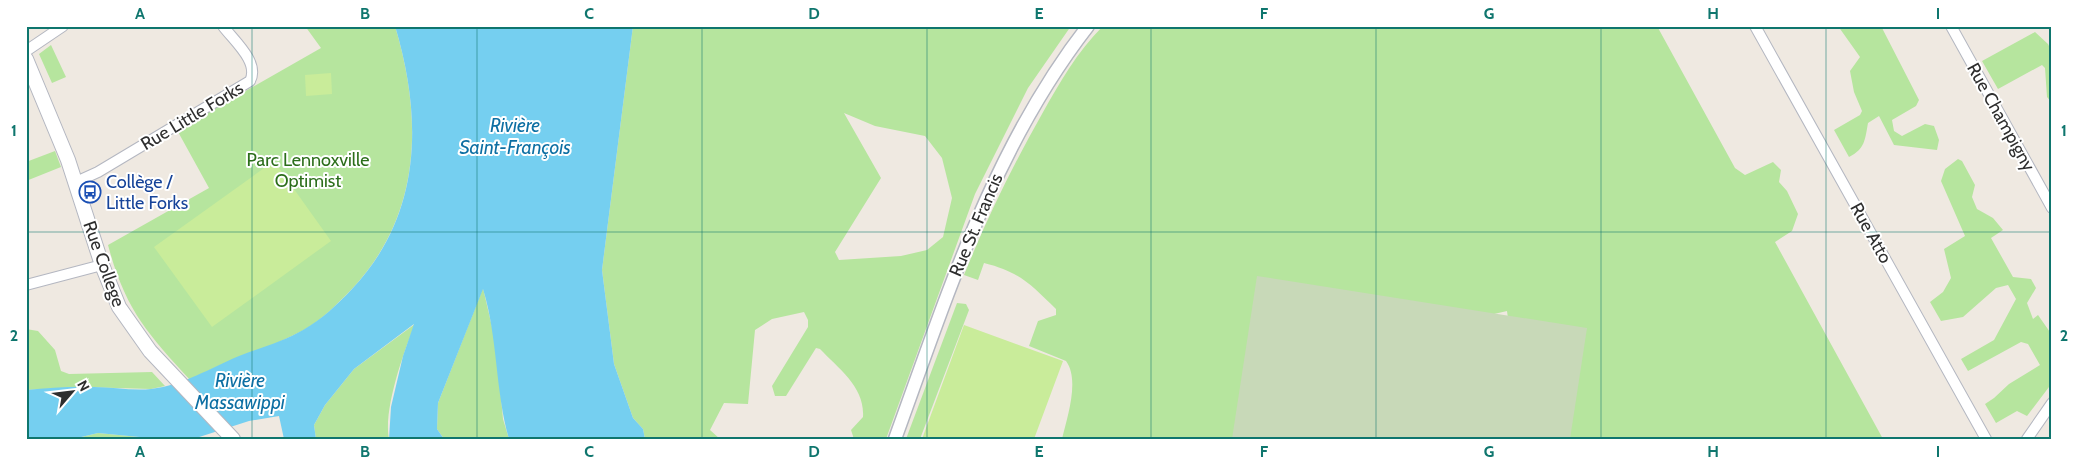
<svg xmlns="http://www.w3.org/2000/svg" width="2078" height="465" font-family="Cabin,sans-serif">
<rect width="100%" height="100%" fill="#efe9e1"/>
<path fill="#b6e59e" fill-rule="evenodd" d="M305,26H395C423,120 422,215 351,290C336,305 321,321 302,331C266,350 226,360 190,380C147,333 125,309 108,245L209,188L177,130L321,48Z
M633,26H1071L1028,88L975,194L886,439H854L851,430L863,417C865,387 839,369 820,349L816,348L786,396H775L772,386L808,327V320L804,312L772,319L755,330L748,404L724,403L710,430L720,439H645L643,429L633,418L614,364L602,270ZM844,113L875,126L925,136L942,158L952,198L943,237L927,250L901,256L839,260L835,252L881,178Z
M1103,26H1657L1735,168L1745,175L1773,162L1781,170L1779,182L1787,191L1798,214L1792,231L1775,242L1883,439H1566L1509,326L1507,311L1425,330L1275,439H1062C1067,418 1080,380 1066,361L1029,346L1038,321L1056,315V309C1030,284 1020,272 984,263L978,280L964,275C987,218 1012,167 1042,114C1060,82 1077,52 1103,26Z
M1838,26H1881L1919,100L1916,106L1892,120L1894,131L1902,136L1925,124L1934,126L1939,140L1937,150L1894,145L1879,116L1868,123C1865,140 1865,149 1849,157L1834,130L1860,115L1862,111L1854,92L1850,71L1860,57Z
M2035,32L2048,44L2052,52V103L2047,97L2045,68L2042,65L1998,89L1982,61Z
M51,45L66,77L52,83L39,54Z
M55,151L61,167L26,181V162Z
M1958,159L1962,161L1975,185L1972,197L1977,209L1993,218L2003,230L1991,238L2013,277L2031,279L2036,288L2027,303L2033,319L2038,315L2052,335V383L2027,416L2017,411L1996,423L1985,404L1994,398L2009,384L2040,365L2028,344L2021,342L1968,371L1961,359L1994,340L2016,299L2008,285L1996,288L1963,317L1941,321L1930,302L1943,292L1951,278L1944,249L1965,236L1941,181L1945,169Z
M483,288L496,344L503,419L509,439H444L437,429L438,403Z
M957,303L966,304L969,310L920,439H906Z
M415,324C404,351 383,410 389,439H316L314,425L325,405L354,369Z
M26,329L38,331L55,350L61,371L69,374L152,372L165,386L151,389L81,387L26,390Z
M98,433L160,439H73Z"/>
<path fill="#c8d9b8" d="M1257,276L1587,328L1570,439H1232Z"/>
<path fill="#c9ec9a" d="M331,73L332,94L306,96L305,75Z
M274,161L331,241L212,327L154,247Z
M964,325L1063,361L1034,439H922Z"/>
<path fill="#75cff0" d="M395,26H633L602,270L614,364L633,418L643,429L645,439H509C495,390 498,338 483,289L438,403L437,429L444,439H389L391,407L403,356L414,324L354,369L325,405L314,425L316,439H284L279,416L249,421L193,439H160L98,433L73,439H26V390C49,388 72,386 94,387C113,387 133,391 151,389C184,385 210,368 239,356C260,348 284,341 303,330C322,319 337,305 352,289C422,215 423,119 395,26Z"/>
<g fill="none" stroke-linecap="round" stroke-linejoin="round">
<g stroke="#b4b7c1" stroke-width="12">
<path id="minor" d="M1755,26L1986,439
M1951,26L2052,208
M26,51L63,26
M76,182L98,172L250,81C260,62 233,40 223,26
M26,285L102,265
M2027,439L2052,403"/>
</g>
<g stroke="#b4b7c1" stroke-width="15">
<path id="tertiary" d="M895,439C947,296 993,148 1088,26"/>
</g>
<g stroke="#b4b7c1" stroke-width="16">
<path id="secondary" d="M26,59L68,160L102,265L119,307L150,351L233,439"/>
</g>
<use href="#minor" stroke="#fff" stroke-width="10"/>
<use href="#tertiary" stroke="#fff" stroke-width="12"/>
<use href="#secondary" stroke="#fff" stroke-width="14"/>
</g>
<path fill="none" stroke="#0f766e" stroke-width="1" stroke-opacity="0.55" d="M252,26V439M477,26V439M702,26V439M927,26V439M1151,26V439M1376,26V439M1601,26V439M1826,26V439M26,232H2052"/>
<defs>
<g id="bus-ring" transform="scale(1.125)"><circle r="9.5" fill="#fff" stroke="#1a4fb4" stroke-width="1.5"/><path d="M-5-6H5V4H4V6H2V4H-2V6H-4V4H-5ZM-3.5-4V0h7V-4ZM-3.5 1.2v1.5H-2V1.2ZM2 1.2v1.5H3.5V1.2Z" fill="#1a4fb4"/></g>
</defs>
<g fill-rule="evenodd">
<use href="#bus-ring" x="90" y="192"/>
</g>
<g text-anchor="middle" dominant-baseline="central" stroke-width="4" stroke-linejoin="round" paint-order="stroke">
<g font-size="18" fill="#2e2e2e" stroke="#fff">
<text transform="translate(192 116) rotate(-31)">Rue Little Forks</text>
<text transform="translate(2001 117) rotate(61)">Rue Champigny</text>
<text transform="translate(976 225) rotate(-67)">Rue St. Francis</text>
<text transform="translate(1871 233) rotate(61)">Rue Atto</text>
<text transform="translate(104 264) rotate(70)">Rue College</text>
</g>
<g font-size="18" fill="#2c6e1b" stroke="#fff">
<text x="308" y="160">Parc Lennoxville<tspan x="308" dy="21">Optimist</tspan></text>
</g>
<g font-size="18" fill="#164399" stroke="#fff" text-anchor="start">
<text x="106" y="182">Collège /<tspan x="106" dy="21">Little Forks</tspan></text>
</g>
<g font-size="19" font-style="italic" fill="#0d6fa3" stroke="#fff">
<text x="515" y="125">Rivière<tspan x="515" dy="22">Saint-François</tspan></text>
<text x="240" y="380">Rivière<tspan x="240" dy="22">Massawippi</tspan></text>
</g>
</g>
<rect width="2078" height="465" fill="none" stroke="#ffffff" stroke-width="55"/>
<g transform="translate(72 392) rotate(62)" stroke="#ffffff" stroke-width="4" paint-order="stroke">
<path d="M0-4L9 19L0 12L-9 19Z" fill="#2e2e2e"/>
<text y="-8" font-size="14" font-weight="bold" text-anchor="middle" fill="#2e2e2e">N</text>
</g>
<rect x="28" y="28" width="2022" height="410" fill="none" stroke="#0f766e" stroke-width="2"/>
<g font-size="16" text-anchor="middle" font-weight="bold" fill="#0f766e">
<text x="140" y="19">A</text>
<text x="365" y="19">B</text>
<text x="589" y="19">C</text>
<text x="814" y="19">D</text>
<text x="1039" y="19">E</text>
<text x="1264" y="19">F</text>
<text x="1489" y="19">G</text>
<text x="1713" y="19">H</text>
<text x="1938" y="19">I</text>
<text x="14" y="136">1</text>
<text x="2064" y="136">1</text>
<text x="14" y="341">2</text>
<text x="2064" y="341">2</text>
<text x="140" y="457">A</text>
<text x="365" y="457">B</text>
<text x="589" y="457">C</text>
<text x="814" y="457">D</text>
<text x="1039" y="457">E</text>
<text x="1264" y="457">F</text>
<text x="1489" y="457">G</text>
<text x="1713" y="457">H</text>
<text x="1938" y="457">I</text>
</g>
</svg>
